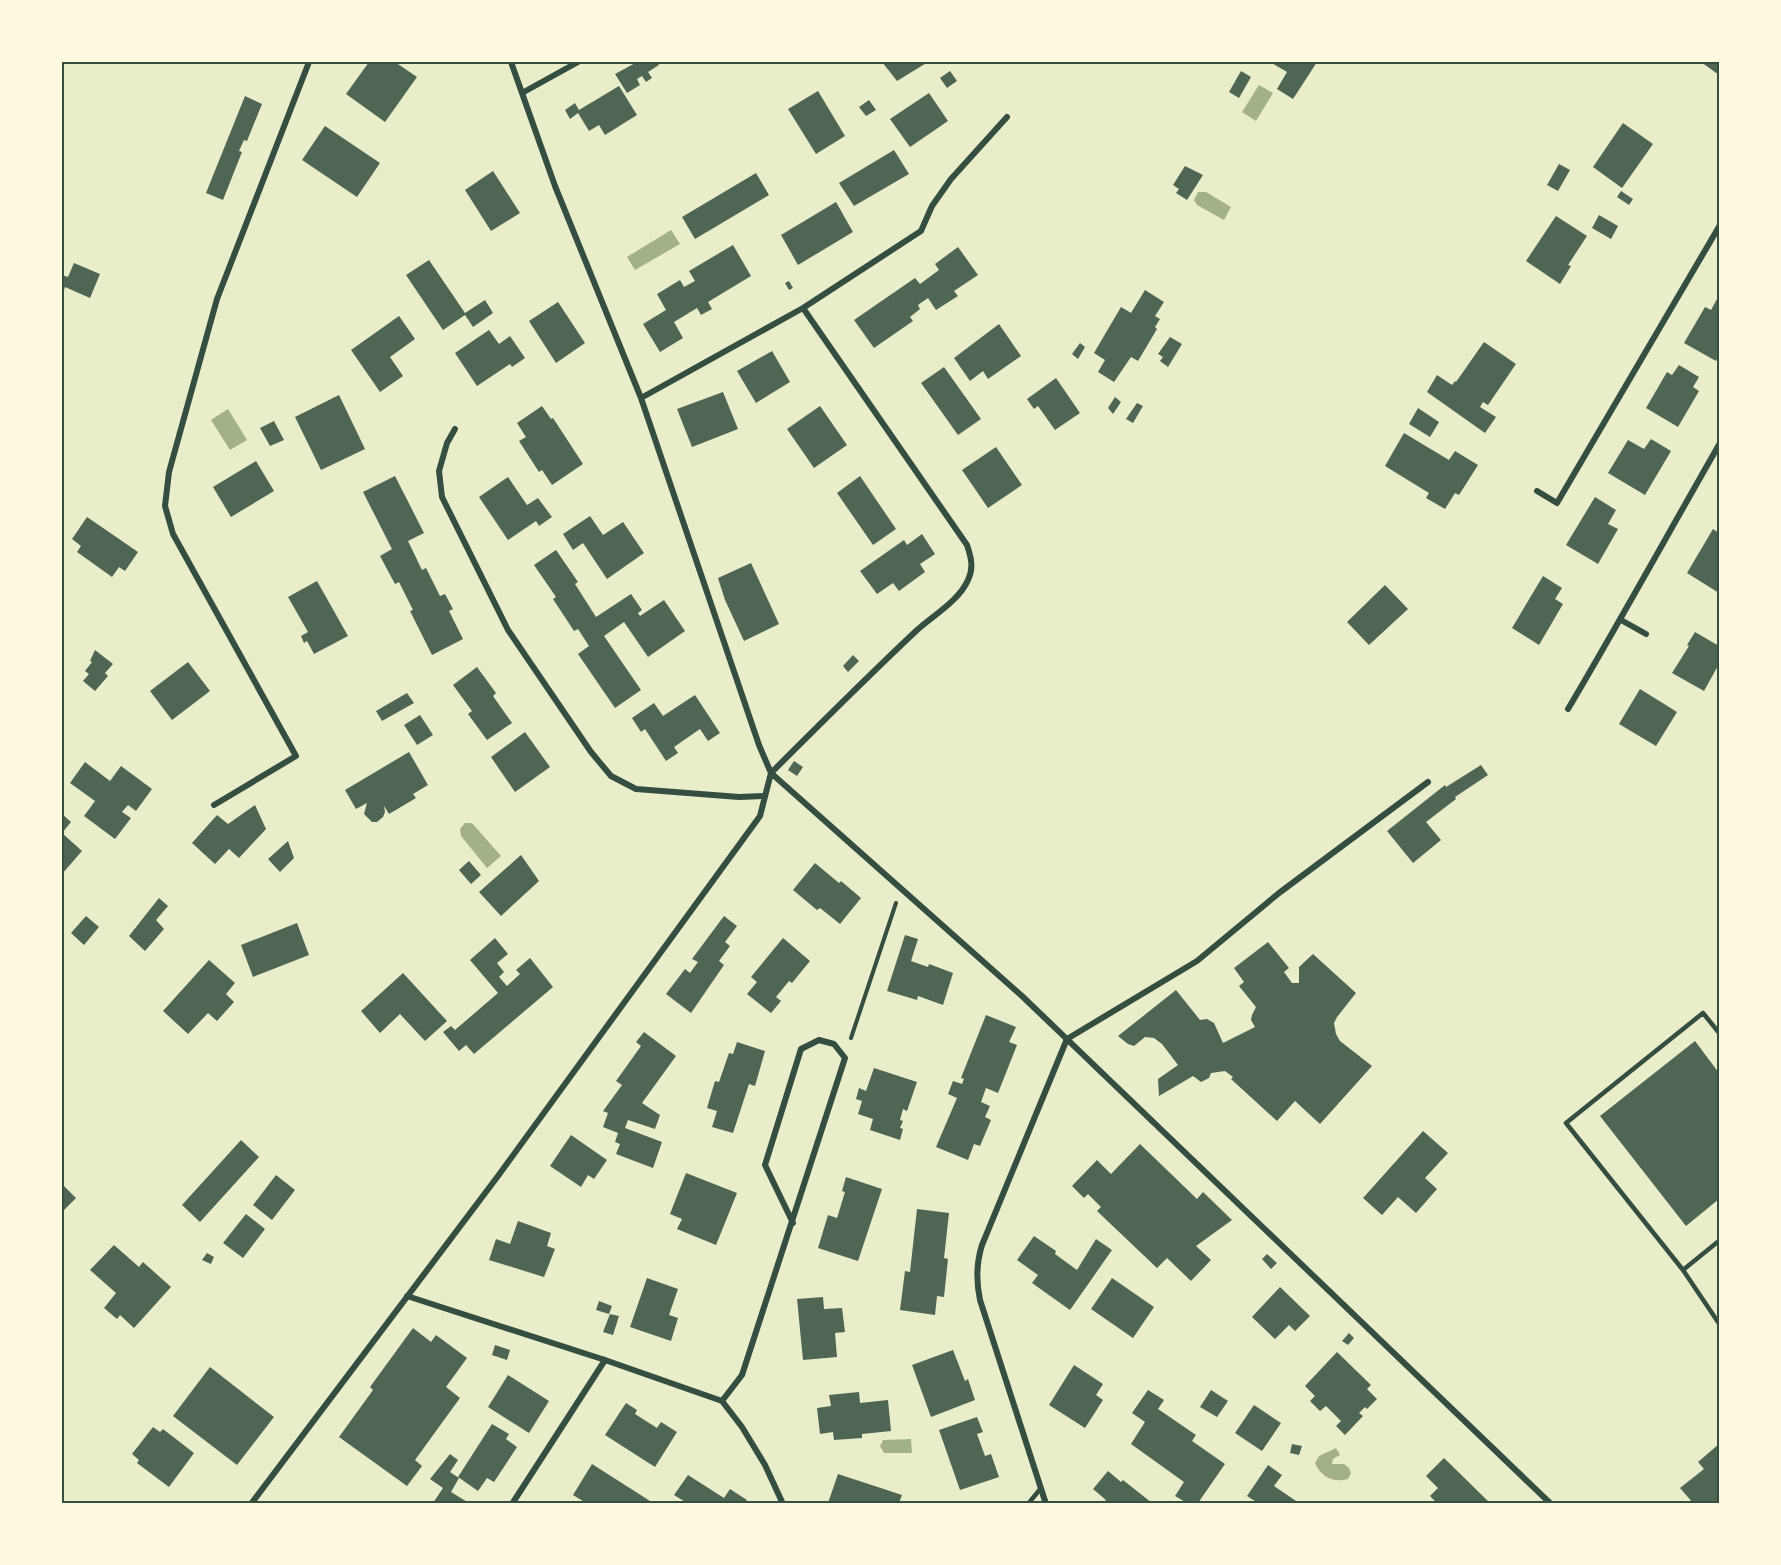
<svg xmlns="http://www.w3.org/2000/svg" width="1781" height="1565" font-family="'Alegreya Sans',sans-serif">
<rect width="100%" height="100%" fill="#e9edc9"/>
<path fill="#a3b18a" d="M1259,85L1273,93L1256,121L1242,112Z
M1198,192H1206L1231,207L1224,220L1197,205L1194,200Z
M671,230L680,244L635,270L627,257Z
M228,409L247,440L230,450L211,420Z
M465,823H472L501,856L487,868L461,836L460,829Z
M911,1439L912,1453H884L880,1446L883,1440Z
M1336,1448L1340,1455L1333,1459L1332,1464H1344L1349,1468L1351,1473L1348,1479C1333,1483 1321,1477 1315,1463L1319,1456Z"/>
<path fill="#4f6655" d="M369,62H395L417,77L385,122L346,94Z
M637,62H657L659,65L648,72L652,78L646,82L642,76L637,79L640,85L627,93L615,74Z
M882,62H928L897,81Z
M1270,62H1317L1293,99L1277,89L1287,72Z
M1701,62H1719V75Z
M950,71L957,81L947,88L940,78Z
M1241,71L1251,77L1239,98L1229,92Z
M619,86L637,115L605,135L599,125L589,131L578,113L570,119L565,110L575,103L579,110Z
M818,91L845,136L816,154L788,109Z
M929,93L948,121L910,147L890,119Z
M245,96L262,104L247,141L244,140L239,151L242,152L223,200L206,193Z
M869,100L876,110L866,116L859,107Z
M1623,123L1653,144L1622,188L1593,167Z
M325,126L380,163L357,197L302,160Z
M894,150L909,174L854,206L839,183Z
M1559,164L1570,170L1558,191L1547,185Z
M1185,166L1203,175L1187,200L1176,193L1179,189L1173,185Z
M493,171L520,213L491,231L465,190Z
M756,173L769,195L695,239L682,217Z
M1621,191L1633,199L1629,205L1617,197Z
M836,202L853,232L798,265L781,235Z
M1599,215L1618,226L1611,239L1592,228Z
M1556,216L1587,236L1568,265L1571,266L1560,284L1526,261Z
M733,245L751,276L708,302L712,309L701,315L697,308L674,322L683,338L660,352L643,324L666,310L657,294L680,280L684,287L695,281L689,271Z
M958,247L978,275L954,291L958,296L936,310L928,298L918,305L920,309L910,317L913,321L874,348L854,320L915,278L920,284L939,270L935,264Z
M429,260L465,313L485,300L493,313L473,327L465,315L443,330L406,275Z
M74,263L100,274L90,298L65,287L62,296V275L68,277Z
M789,281L793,288L789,290L785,283Z
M1145,290L1164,302L1155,316L1160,319L1155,327L1157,329L1138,361L1131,357L1114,382L1098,372L1105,360L1094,353L1121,307L1131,313Z
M1717,299L1719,300V355L1716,361L1684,343L1705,307L1711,310Z
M558,302L585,343L556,363L529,321Z
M399,316L415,339L390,357L403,376L380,392L351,350Z
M999,324L1021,356L988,379L983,371L970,381L954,358Z
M489,330L499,344L510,336L525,358L512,367L510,364L477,386L455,353Z
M1170,337L1182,344L1168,367L1160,361L1163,357L1158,354Z
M1484,342L1516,364L1488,405L1483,402L1480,407L1496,417L1485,433L1427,392L1437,375L1452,385L1455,381L1456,382Z
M1080,343L1085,347L1078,359L1072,354Z
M772,351L790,382L756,403L737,371Z
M1679,365L1699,377L1693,387L1699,391L1678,427L1646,408L1667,372L1672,375Z
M944,367L981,419L958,435L921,383Z
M1056,378L1080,413L1055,430L1038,406L1034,409L1027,399Z
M723,392L738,429L692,447L677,409Z
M339,395L365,449L321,470L295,417Z
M1115,397L1121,402L1113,414L1108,408Z
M1137,403L1143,406L1133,423L1126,419Z
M542,406L551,419L553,418L583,464L552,485L542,470L539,472L519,441L526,437L517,423Z
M820,406L847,445L814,468L787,429Z
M1418,408L1439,422L1430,437L1409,424Z
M274,421L284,440L270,446L260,428Z
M1404,433L1449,460L1455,451L1478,465L1459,495L1455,493L1445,509L1426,498L1429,493L1385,466Z
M1651,439L1671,451L1645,495L1608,473L1628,440L1644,449Z
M996,447L1022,485L988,508L962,470Z
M256,461L274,491L231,517L213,487Z
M395,476L424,533L408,541L422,570L426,568L440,596L445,594L453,609L449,611L463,639L432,655L410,611L413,610L399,582L395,584L380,556L392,549L363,492Z
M860,476L896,529L873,545L837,493Z
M508,477L527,505L538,498L552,517L539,526L536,521L508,540L479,497Z
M1595,497L1616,510L1608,524L1618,529L1598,564L1566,545Z
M590,516L603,535L623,522L644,553L607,579L583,543L573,550L563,534Z
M87,517L138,552L125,571L119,567L112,577L77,552L81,546L72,539Z
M1713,529L1719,533V593L1687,573Z
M922,534L935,554L920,564L925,572L899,591L893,583L877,594L860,571L904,540L907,545Z
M556,550L578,582L575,584L596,617L631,594L642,610L638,613L640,616L664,600L685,631L648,657L624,622L604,636L641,690L615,708L578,654L589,646L578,629L574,631L553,599L556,597L534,565Z
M751,563L779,624L744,641L725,600L718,578Z
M1543,576L1562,588L1555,599L1563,604L1539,645L1512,628Z
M317,581L348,636L314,654L307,641L304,643L301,636L308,632L288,597Z
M1385,585L1408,609L1369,645L1347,622Z
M1695,632L1719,646V664L1704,691L1672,673L1689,646L1687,645Z
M95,650L113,664L105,673L108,676L95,691L83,681L89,674L85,671L92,662L90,661Z
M853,655L859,661L848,672L843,666Z
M188,662L210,691L172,720L150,691Z
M477,667L496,693L493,696L512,723L487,740L468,714L472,711L453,685Z
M1640,689L1677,712L1656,746L1619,724Z
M407,693L414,703L382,721L376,711Z
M695,695L720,733L708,741L700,729L674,747L678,753L666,761L645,729L641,732L632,718L654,703L663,716Z
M420,715L433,735L417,745L404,725Z
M525,732L550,767L515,792L491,757Z
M409,752L428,785L413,794L416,798L389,814L384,806L385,812L383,817L377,822H372L364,814L367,803L356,809L345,790Z
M794,761L803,767L797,776L788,770Z
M85,762L110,781L121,766L152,789L136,811L128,805L122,812L131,818L115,839L84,816L95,801L70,783Z
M1481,765L1488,775L1455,797L1456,799L1426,822L1441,840L1413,863L1387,831L1445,785L1446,787Z
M255,805L266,829L239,858L229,849L215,864L192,843L217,815L228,824Z
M62,814L71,822L62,833L82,851L62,874Z
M288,841L294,858L280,872L268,859Z
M521,855L539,881L501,916L479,892Z
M469,861L481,875L471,884L459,870Z
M815,863L839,883L841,881L861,898L840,924L820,908L817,910L793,890Z
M159,898L168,906L156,920L164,929L145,951L129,936Z
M86,916L99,927L84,945L71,933Z
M724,916L737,926L725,942L730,946L719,961L724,965L691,1013L666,994L685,969L690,973L698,962L692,959Z
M297,923L309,955L253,977L241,945Z
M905,935L918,939L911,961L928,967L929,964L953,973L943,1005L918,996L917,1000L887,991Z
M495,938L508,954L497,963L504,972L499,977L507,986L520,974L516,970L530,958L553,987L474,1054L466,1045L459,1051L443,1032L451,1026L455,1030L498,993L470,960Z
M783,938L810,961L792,983L789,981L776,997L781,1001L771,1013L747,994L757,982L751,977Z
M1268,942L1289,968L1284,972L1292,983H1299V967L1313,954L1356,993L1337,1017L1334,1023L1336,1034L1340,1041L1372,1066L1320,1124L1295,1101L1277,1121L1231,1079L1233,1077L1225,1071L1211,1073L1209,1078L1201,1082L1193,1076L1159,1096L1158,1079L1178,1065L1162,1044L1154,1038L1145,1037L1134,1046L1128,1044L1118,1036L1176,990L1200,1020L1207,1019L1214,1023L1223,1043L1255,1027L1251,1020L1252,1015L1256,1007L1239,986L1244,982L1234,968Z
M209,960L235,983L226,994L234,1002L217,1021L208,1013L188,1034L163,1011Z
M403,973L447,1021L425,1041L400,1014L380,1033L361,1011Z
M986,1015L1016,1027L1009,1042L1017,1045L998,1093L986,1088L981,1102L990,1106L985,1117L991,1120L980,1146L974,1144L968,1160L936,1147L957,1098L948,1094L953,1081L962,1084L964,1079L961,1078Z
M644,1032L676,1056L642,1103L660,1115L655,1129L628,1120L625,1128L662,1142L653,1168L616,1154L620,1144L615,1142L618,1133L603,1127L608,1113L603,1111L622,1085L616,1081L641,1046L636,1042Z
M1695,1041L1719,1073V1199L1686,1226L1600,1116Z
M737,1042L765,1051L755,1086L749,1084L733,1133L712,1127L717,1111L707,1108L715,1081L719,1082L729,1053L733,1054Z
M874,1068L917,1082L907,1111L903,1109L900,1120L903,1121L900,1128L903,1129L900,1140L870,1130L873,1119L858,1114L862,1101L856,1099L859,1088L866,1091Z
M1423,1131L1448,1153L1425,1178L1437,1189L1416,1213L1398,1197L1382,1215L1363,1198Z
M571,1135L607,1160L594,1179L588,1175L581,1187L550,1166Z
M241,1140L259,1157L200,1222L182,1205Z
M1140,1144L1197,1199L1203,1192L1232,1220L1196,1246L1211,1260L1191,1281L1167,1258L1157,1268L1097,1211L1101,1207L1088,1194L1084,1198L1072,1186L1097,1160L1111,1174Z
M686,1173L737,1193L716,1245L677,1229L682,1219L670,1214Z
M276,1175L295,1190L272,1220L253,1205Z
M846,1177L882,1189L858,1261L818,1248L828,1215L837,1218L845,1192L842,1191Z
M62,1184L76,1198L62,1212Z
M917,1209L949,1213L944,1258L948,1259L944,1297L937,1296L935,1315L900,1310L905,1271L910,1272Z
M246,1214L265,1229L243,1258L223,1243Z
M518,1221L551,1233L547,1246L555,1249L544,1277L489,1260L496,1239L510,1244Z
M1034,1236L1056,1251L1055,1254L1077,1270L1096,1239L1112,1250L1070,1310L1032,1283L1038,1275L1017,1260Z
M114,1245L139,1267L143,1262L171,1287L134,1328L120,1315L117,1319L104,1308L116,1293L90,1270Z
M207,1253L214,1257L211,1264L202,1260Z
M1267,1254L1277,1263L1271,1269L1262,1259Z
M647,1278L678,1289L669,1315L678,1318L671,1341L630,1327Z
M1112,1278L1154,1307L1133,1338L1091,1309Z
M1280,1287L1310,1316L1295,1331L1289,1325L1275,1339L1252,1317Z
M823,1297L824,1309L842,1308L845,1332L835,1333L837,1357L803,1360L797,1299Z
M599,1301L612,1306L609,1314L596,1310Z
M610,1314L619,1316L613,1335L603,1332Z
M413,1328L431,1342L436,1335L467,1358L446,1387L460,1398L415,1460L422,1466L407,1486L339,1437L373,1390L370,1387Z
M1349,1333L1354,1338L1348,1345L1342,1341Z
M495,1345L510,1350L507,1360L492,1355Z
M953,1350L965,1381L968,1379L975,1400L931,1417L912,1365Z
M1337,1352L1371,1385L1367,1389L1377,1399L1367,1409L1365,1407L1359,1413L1363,1416L1345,1435L1336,1426L1341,1421L1326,1406L1320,1411L1310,1401L1315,1396L1305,1386Z
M1074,1365L1103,1384L1096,1395L1103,1400L1085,1428L1049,1405Z
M210,1367L274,1417L237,1465L173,1416Z
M508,1375L549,1401L529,1433L488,1407Z
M1148,1390L1164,1400L1158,1409L1196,1435L1192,1441L1225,1464L1198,1503H1187L1175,1496L1184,1482L1131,1444L1145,1422L1132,1413Z
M1211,1390L1228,1401L1217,1417L1200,1407Z
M859,1392L860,1403L888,1400L891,1431L862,1434V1438L834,1440L833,1432L820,1434L817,1408L831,1406L829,1395Z
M626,1403L637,1410L635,1414L657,1428L661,1422L677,1432L655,1467L605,1435Z
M1254,1405L1281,1423L1262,1451L1235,1433Z
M977,1417L983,1432L977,1434L985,1456L991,1454L999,1477L960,1490L939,1430Z
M492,1424L509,1434L506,1439L517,1447L494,1482L487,1478L478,1491L458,1477Z
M153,1427L160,1432L163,1429L194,1453L169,1487L137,1463L139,1460L132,1454Z
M1292,1444L1302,1446L1299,1455L1290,1453Z
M1719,1444V1503H1693L1680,1488L1704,1469L1698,1462Z
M450,1454L458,1460L450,1472L459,1478L451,1492L469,1503H433L443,1488L430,1479Z
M1444,1458L1490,1503H1437L1430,1496L1438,1488L1426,1476Z
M592,1464L650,1501L649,1503H586L573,1495Z
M1268,1465L1282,1475L1274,1486L1299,1503H1258L1247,1496Z
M1108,1471L1121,1482L1123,1480L1152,1503H1103L1106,1500L1093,1489Z
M838,1474L902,1495L899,1503H828Z
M688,1475L724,1498L730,1489L747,1500L744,1503H687L674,1495Z"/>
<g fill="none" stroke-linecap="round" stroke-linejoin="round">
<path stroke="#344e41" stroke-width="4" d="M851,1038L896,903"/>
<path stroke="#344e41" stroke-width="4.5" d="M1720,1034L1703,1013L1566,1123L1683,1270L1720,1325
M1683,1270L1720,1240
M1028,1504L1041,1488"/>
<path stroke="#344e41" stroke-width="6" d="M522,93L578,62
M803,308L967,545C971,557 974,568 968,580C959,601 932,616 916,631C866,678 819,725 771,773L1022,996L1551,1504
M641,398L803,308L921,231L932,206L951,179L1007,117
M455,429L447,443L439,471L442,497L508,630L591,752L611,776L636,789L739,797L765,796
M1537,491L1557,503L1720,225
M1621,620L1646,634
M1568,709C1620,621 1669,532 1720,443
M214,805L296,756L173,534L165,506L169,472L217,299L309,62
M1067,1039L1197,961L1279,893L1428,782
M407,1296L605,1360L722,1401L742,1427L765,1465L783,1504
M722,1401L742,1375L845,1058L834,1044L819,1040L801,1049L765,1165L793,1223
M251,1504L498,1176L760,816L771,773L759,745L641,398L555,186L511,62
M512,1504L605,1360
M1046,1504L980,1300C976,1281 976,1264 982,1245L1067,1039"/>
</g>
<rect width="1781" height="1565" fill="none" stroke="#fefae0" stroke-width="126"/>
<rect x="63" y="63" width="1655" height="1439" fill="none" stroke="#344e41" stroke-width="2"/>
</svg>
